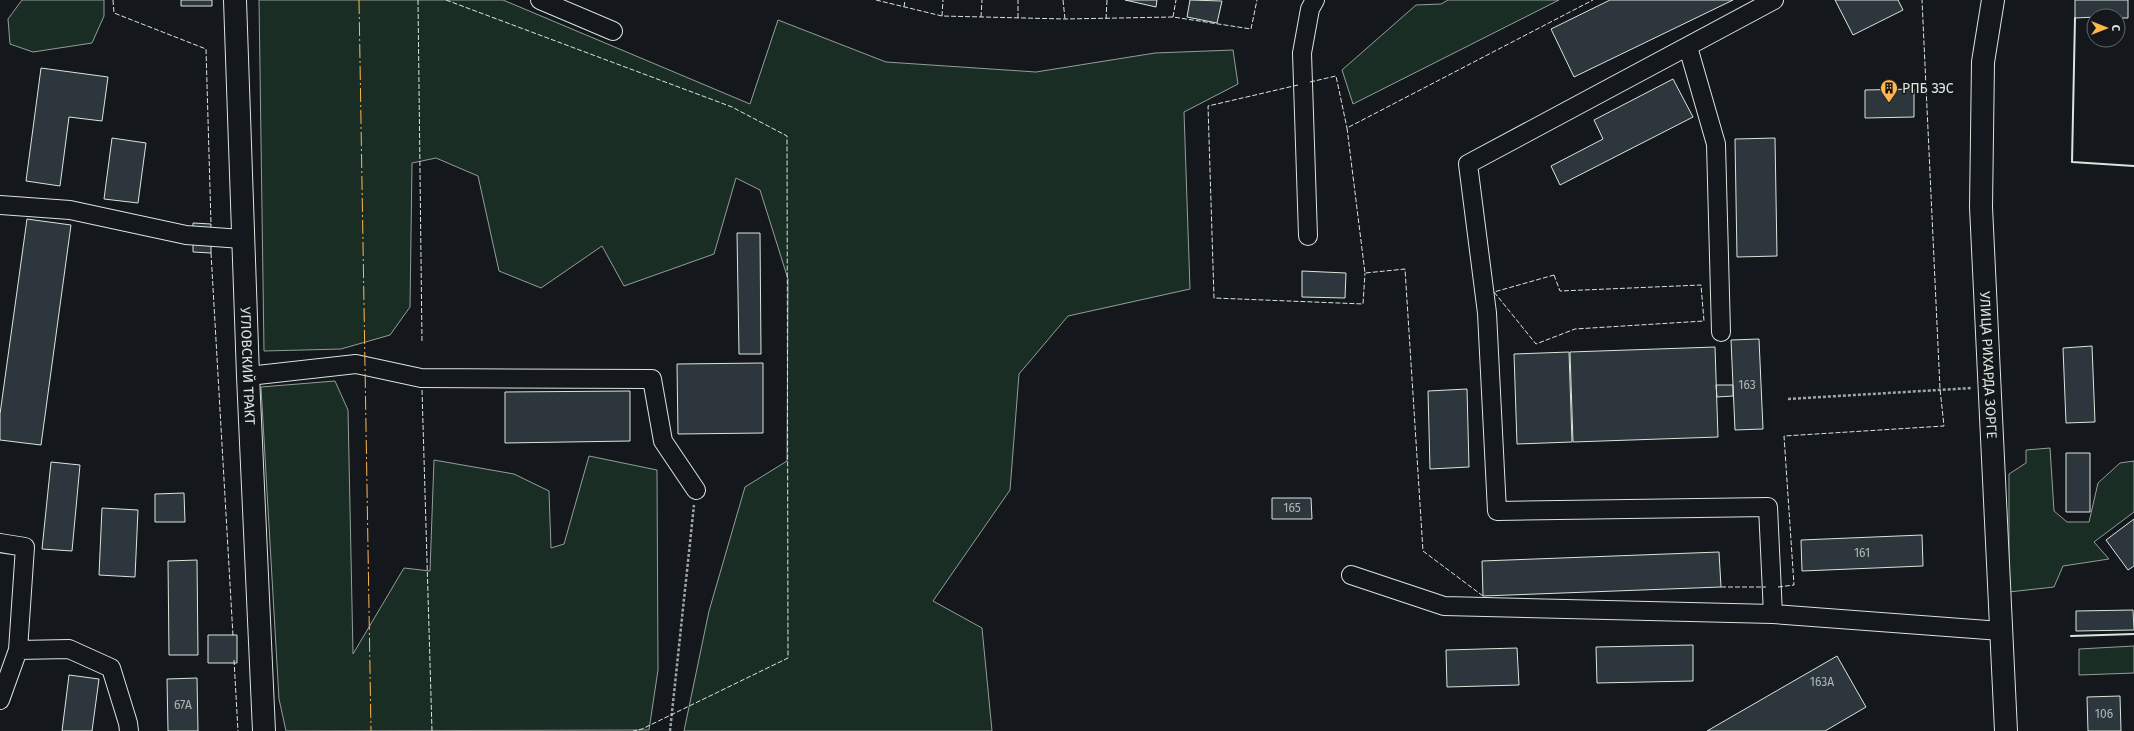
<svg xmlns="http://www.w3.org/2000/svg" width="2134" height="731" font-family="'Fira Sans',sans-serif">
<rect width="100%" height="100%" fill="#14181c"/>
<path fill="#1a2d24" stroke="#939e99" d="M22,0H104V16L92,43L33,52L10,44L8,19Z
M259,0H503L750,104L778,20L886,62L1036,72L1155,53L1233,50L1238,84L1184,112L1190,289L1068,316L1019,374L1010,490L933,601L982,628L992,731H684L709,611L745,487L787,461L788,279L760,190L736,178L714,254L624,286L602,246L541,288L499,271L478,176L436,158L412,163L410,307L390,335L341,349L264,351Z
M1448,0H1559L1353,104L1342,70L1416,5L1441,4Z
M335,381L348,410L353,654L404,568L430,571L434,460L514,474L549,491L551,548L564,544L589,456L657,470L658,670L649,730L286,731L279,699L261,387Z
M2050,448L2054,511L2067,522H2089L2098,483L2120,463L2134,461V512L2094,542L2109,559L2063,566L2054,587L2009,592V474L2026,463V450Z
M2134,646V673L2079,675V649Z"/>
<path fill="#2c363c" stroke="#d8e6dc" d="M181,0H212V6H181Z
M1125,0H1157L1156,7Z
M1190,0L1222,1L1217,23L1187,17Z
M1610,0H1733L1574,77L1551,29Z
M1835,0H1898L1903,10L1853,35Z
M2075,0H2128V18H2118V16L2075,18Z
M41,68L108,77L102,121L69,117L60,186L26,181Z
M1673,79L1693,117L1560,185L1551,166L1603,139L1594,120Z
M1914,89V117L1865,118V90Z
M112,138L146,143L138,203L104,199Z
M1775,138L1777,256L1737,257L1735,139Z
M27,219L71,225L41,445L0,440V414Z
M193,223L211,224V253L193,252Z
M737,233H760L761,354H739Z
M1302,271L1346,273L1345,298L1302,297Z
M1759,339L1763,429L1735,430L1731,340Z
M2092,346L2095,422L2066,423L2063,348Z
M1715,347L1718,437L1573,442L1570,352Z
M1569,352L1572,442L1517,444L1514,354Z
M763,363V433L678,434L677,364Z
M1716,385H1733V396L1717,397Z
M1467,389L1469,467L1430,469L1428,391Z
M630,391V441L505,443V392Z
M2066,453H2090V512H2066Z
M51,462L80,465L72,551L42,549Z
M184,493L185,522H155V494Z
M1272,498H1311L1312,519H1272Z
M102,508L138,510L135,577L99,575Z
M2134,519V566L2128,570L2106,540Z
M1922,535L1923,566L1802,571L1801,540Z
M1719,552L1721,587L1483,596L1482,561Z
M197,560L198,655H169L168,561Z
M2133,610L2134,630L2076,631V611Z
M208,635H237V663H208Z
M1693,645V681L1597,683L1596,647Z
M1517,648L1519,685L1447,687L1446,650Z
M1837,656L1866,707L1825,731H1707Z
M69,675L99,679L92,731H62Z
M197,678L198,731H168L167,679Z
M2120,696L2121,731H2088L2087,697Z"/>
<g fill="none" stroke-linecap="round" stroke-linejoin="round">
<g stroke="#d8e6dc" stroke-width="20">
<path id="minor" d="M540,0L613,31
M1688,47L1716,144L1721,332
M0,205L70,210L186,235L242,239
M1308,236L1302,53L1310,9L1315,0
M248,376L356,364L421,378L652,379L663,441L696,490
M0,543L25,547L18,650
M1351,575L1444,606L1773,614L2001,631
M1773,614L1768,507L1497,511L1487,313L1468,164L1774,0
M0,700L18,650L69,649L111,668L128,723L129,731"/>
</g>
<g stroke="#d8e6dc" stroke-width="24">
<g id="major">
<path id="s1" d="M1993,0L1983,62L1981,207L2006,731"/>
</g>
</g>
<g stroke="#d8e6dc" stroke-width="24">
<g id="highway">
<path id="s2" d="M235,0L248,376L264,731"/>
</g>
</g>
<path stroke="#9da8a2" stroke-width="2.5" stroke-dasharray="3 2" stroke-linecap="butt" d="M1788,399L1972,388
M670,731L694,505"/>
<use href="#minor" stroke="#14181c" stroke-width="18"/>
<use href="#major" stroke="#14181c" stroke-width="22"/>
<use href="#highway" stroke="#14181c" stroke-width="22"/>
<path stroke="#d8e6dc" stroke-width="1" stroke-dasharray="5 2" stroke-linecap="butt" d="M113,0L114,13L206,49L211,224
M418,0L422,343
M446,0L732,107L787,136L788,658L642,729L633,731
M876,0L942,16L1065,19L1173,17L1251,29L1257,0
M1063,0L1065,19
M904,7L905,0
M942,16L943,0
M981,17L982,0
M1173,17L1176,0
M1018,18V0
M1106,19L1107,0
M1310,82L1336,76L1347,128
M1298,85L1208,106L1214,298L1363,304L1365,273
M211,253L233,636
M1554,275L1560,291L1701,285L1704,321L1575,329L1536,344L1494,292Z
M422,390L432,731
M1721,587H1766
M1778,587L1794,585L1784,436L1944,426L1940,389L1922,0
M1483,596L1423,551L1405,269L1365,273L1347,128L1593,0
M234,660L238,731"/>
<path stroke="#d8e6dc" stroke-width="2" d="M2075,18L2072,162L2134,166
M2071,636L2134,634"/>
<path stroke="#ffb74d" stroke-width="1" stroke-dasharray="14 3 2 3" stroke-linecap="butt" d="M359,0L371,731"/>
</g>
<defs>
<g id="building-pin" transform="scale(0.9)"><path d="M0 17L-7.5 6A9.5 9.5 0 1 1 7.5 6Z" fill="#ffb74d" stroke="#14181c"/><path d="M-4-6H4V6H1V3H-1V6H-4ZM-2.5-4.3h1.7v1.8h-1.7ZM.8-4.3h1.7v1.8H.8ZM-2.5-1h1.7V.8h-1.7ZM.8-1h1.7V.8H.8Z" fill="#111"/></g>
</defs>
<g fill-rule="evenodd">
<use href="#building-pin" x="1889" y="88"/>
</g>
<g text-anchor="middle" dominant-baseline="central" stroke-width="3" stroke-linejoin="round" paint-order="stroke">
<g font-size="12" fill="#adbab4">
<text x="1747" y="385">163</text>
<text x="1292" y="508">165</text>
<text x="1862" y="553">161</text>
<text x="1822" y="682">163А</text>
<text x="183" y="705">67А</text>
<text x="2104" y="714">106</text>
</g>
<g font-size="14" fill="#d8e6dc" stroke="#14181c" text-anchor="start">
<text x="1902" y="88">РПБ ЗЭС</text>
</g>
<g font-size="14" fill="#d8e6dc" stroke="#14181c">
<text stroke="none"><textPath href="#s1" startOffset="366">УЛИЦА РИХАРДА ЗОРГЕ</textPath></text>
<text stroke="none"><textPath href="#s2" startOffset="366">УГЛОВСКИЙ ТРАКТ</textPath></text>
</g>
</g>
<g transform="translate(2106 28) rotate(90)"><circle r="19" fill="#14181c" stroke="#626a69"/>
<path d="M0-3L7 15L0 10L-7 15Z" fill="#ffb74d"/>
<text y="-6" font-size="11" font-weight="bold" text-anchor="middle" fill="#d8e6dc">С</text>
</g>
</svg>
